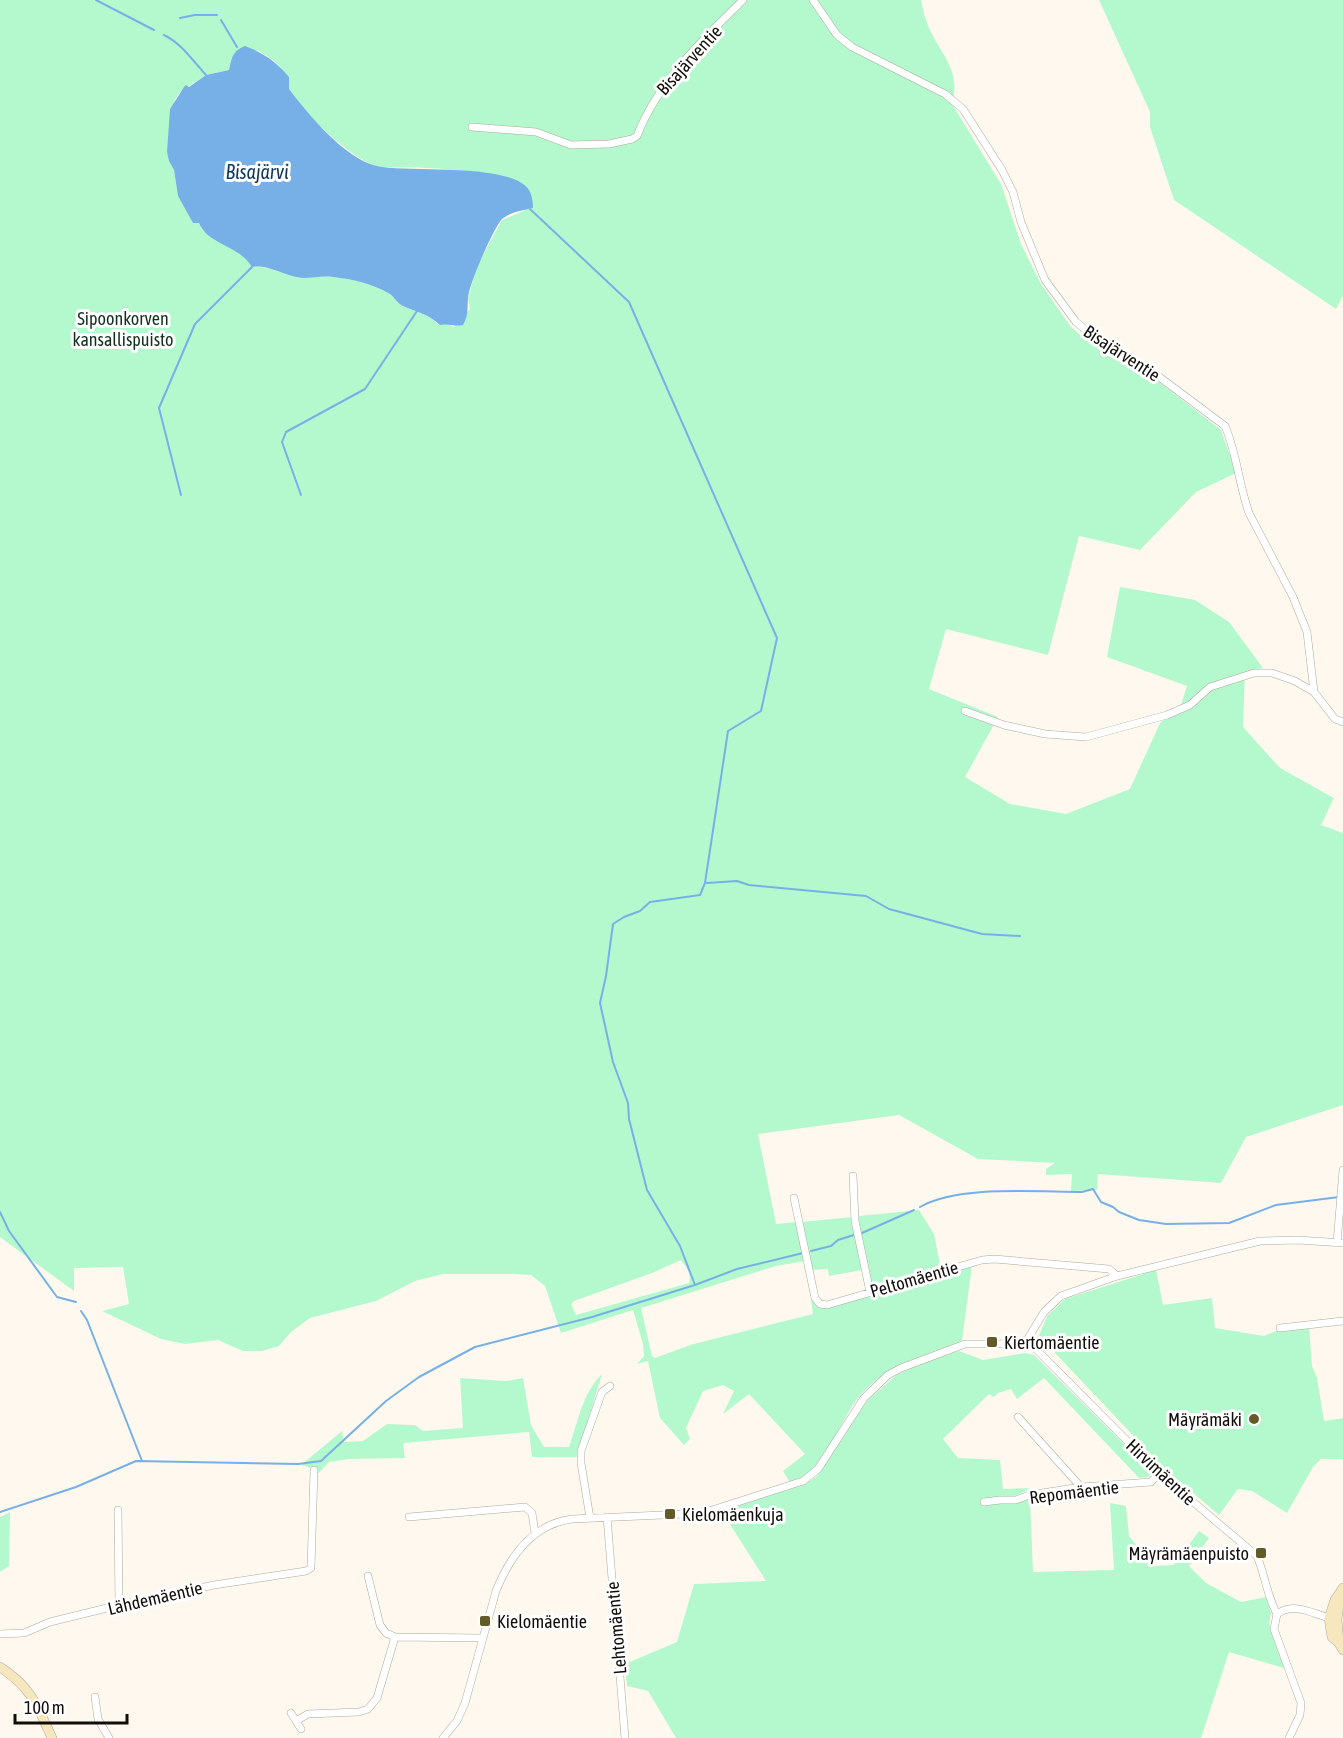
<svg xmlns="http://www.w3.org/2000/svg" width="1343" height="1738" font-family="'Asap Condensed',sans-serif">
<rect width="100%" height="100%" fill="#fef8ee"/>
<path fill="#b4f9cd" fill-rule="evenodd" d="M0,0H921C923,8 924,16 927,23C939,54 962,68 952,104L1001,184L1021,244L1041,284L1071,327L1092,345L1149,374L1221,430L1236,473L1196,492L1140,550L1079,536L1048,655L946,629L929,689L998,717L965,777L1010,804L1066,814L1130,789L1160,723L1180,708L1187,686L1107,657L1120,587L1195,600L1229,622L1263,668L1245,672L1243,727L1280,768L1334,798L1321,825L1343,833V1105L1246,1137L1221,1183L1098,1174L1097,1190L1071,1191L1072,1174L1046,1175V1169L1055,1163L978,1159L899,1115L758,1134L776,1224L797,1222L805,1261L776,1266L641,1308L652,1356L655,1358L690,1345L813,1314L811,1299L819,1307L828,1308L972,1265L962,1341C926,1355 882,1367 857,1399C839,1423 821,1479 789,1481L783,1471L805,1454L749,1394L723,1414L734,1391L723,1385L703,1391L686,1428L690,1439L684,1445L660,1418L648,1361L637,1364L644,1356L643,1344L633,1310L561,1333L545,1286L531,1275L514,1274H443L415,1281L376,1301L310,1318L291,1332L279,1346L262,1351H243L218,1340L185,1344L161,1339L102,1311L129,1304L123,1267L74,1268V1291L0,1237ZM258,50C264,55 275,60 280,67C284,72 285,82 288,88C301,111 352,160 377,166C387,168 399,167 409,167C441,169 506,170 529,191L526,210L502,220L477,266L468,298L470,309L454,327L446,324L439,325C427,313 418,313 403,306C397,303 395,298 390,294C374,284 351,279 333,277C320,275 308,280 296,277C282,274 267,265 252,267L247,258L202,230L199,223L193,222L178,196L174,170L167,152L175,99L181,91L206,75L229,70L231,64ZM681,1260C686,1267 692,1274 689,1283L576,1315L571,1304L574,1301L652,1273Z
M1099,0H1343V296L1336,309L1174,200L1150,127V112Z
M919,1210L934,1234L941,1269L872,1288L858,1222L859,1216Z
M852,1217L862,1270L829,1276L828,1269L811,1270L802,1222Z
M1156,1270L1163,1305L1212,1298L1215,1328L1264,1336L1279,1330L1309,1327L1312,1366L1317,1378L1324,1421L1343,1418V1459H1321L1313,1467L1287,1513L1252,1491L1238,1489L1219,1515L1163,1467L1039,1336L1047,1316L1065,1299Z
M959,1351L983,1360L1025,1353L1034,1355L1152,1472L1148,1477L1139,1478L1044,1378L1017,1399L1011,1389L998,1393L994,1397L989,1394L943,1439L958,1458L1000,1460L1003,1489L1031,1488L1015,1496L996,1500L1015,1501L1030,1498L1033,1572L1114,1570L1110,1503L1126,1506L1129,1536L1154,1566L1174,1565L1199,1531L1209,1538L1189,1566L1206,1583L1241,1602L1266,1597L1271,1613L1269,1624L1284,1668L1229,1652L1201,1738H676L648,1691L627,1686L625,1664L677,1642L694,1584L766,1581L724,1515L741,1504L804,1485L817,1476L867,1401L895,1376L923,1362Z
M602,1374L577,1457H532L529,1432L403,1443L405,1458L349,1459L329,1462L315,1477L312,1468L301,1465L342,1431L344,1442L363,1441L387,1424L415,1425L423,1431L463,1428L460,1378L506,1381L523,1378L531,1425L544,1447H569C578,1422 582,1394 602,1374Z
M10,1512L9,1566L0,1572V1517Z"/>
<path fill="#77b0e6" d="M245,46C262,52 277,62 289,77V89C308,114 345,159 377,166C409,173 510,162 529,190C532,195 533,203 533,208C524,210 510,212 502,219C493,229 469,284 468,298C467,309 469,314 463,325C454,327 448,323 440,325C427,313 418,313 403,306C397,303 395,298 390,294C374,284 351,279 333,277C320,275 308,280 296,277C282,274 266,264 252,267C239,245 208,245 199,223H193L178,196L174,170L169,161L167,152L170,109L184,87L186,85L189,87L206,75L229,70C232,58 232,51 245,46Z"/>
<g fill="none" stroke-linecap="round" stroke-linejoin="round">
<path stroke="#77b0e6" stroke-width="2" d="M96,0L154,30
M180,18L195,15H217
M221,20L237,47
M164,35C181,43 193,61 206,75
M530,209L629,302L777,638L761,711L728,731L705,883L700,895L650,902L640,911L624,917L613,924L606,976L600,1003L613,1062L628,1103L629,1119L647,1190L680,1246L695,1285
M181,495L159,408L195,324L252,267
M301,495L282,442L286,432L365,389L417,311
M707,883L737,881L749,885L866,896L889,909L982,934L1020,936
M920,1207C959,1185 1036,1192 1082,1192L1093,1189L1101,1202L1113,1207L1119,1212L1139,1220L1166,1224L1229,1223L1276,1205L1339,1197
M0,1212L9,1231L57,1297L76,1302
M862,1233L914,1210
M811,1251L831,1246L838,1240L854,1235
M81,1311L87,1320L142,1461
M0,1512L76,1487L136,1461L298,1464L321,1461L386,1401L419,1377L475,1347L592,1317L695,1285L737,1269L803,1253"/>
<g stroke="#afa89c" stroke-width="8">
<path id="street" d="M813,0L837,35L852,47L945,94L963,109L1002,170L1013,192L1021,222L1045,280L1076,322L1104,345L1142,364L1225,426C1237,454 1239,485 1249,513L1293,597L1307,632L1314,692L1335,719L1343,722
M472,127L536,132L571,145L609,144L632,139L637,136C658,82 702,40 743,0
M965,711L1004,725L1045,734L1086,737L1167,715L1190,705L1210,687L1254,673H1272L1295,681L1314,692
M853,1176L855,1221L870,1292
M794,1198L815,1298L820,1304L827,1305L982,1260L994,1259L1109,1269L1117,1276
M1337,1243L1343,1170
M1280,1328L1343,1321
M1027,1340L1159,1473L1257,1556C1265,1575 1267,1596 1277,1614
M1018,1417L1081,1487
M984,1502L1000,1500H1016L1029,1495L1081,1487L1151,1482L1159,1473
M118,1510L119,1605
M409,1517L525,1507L532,1513L535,1533
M607,1517L625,1738
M590,1518L581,1463V1451L602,1392L610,1386
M368,1576L380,1625L386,1633L395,1637L482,1638
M0,1634L24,1633L50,1622L119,1605L214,1585L306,1571L311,1568L314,1470
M95,1697L98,1719L109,1738
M291,1713L301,1729
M296,1721L308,1714L359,1712L368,1709L377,1698L395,1637
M443,1738L457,1721L465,1703L496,1591C510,1556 533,1524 572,1519L685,1514L706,1512L803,1481L818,1469L864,1398L888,1375L901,1368L965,1344H1000L1027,1340L1044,1312L1061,1296L1117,1276L1260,1241L1298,1240L1343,1243
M1289,1738L1300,1715L1301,1703L1274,1629L1277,1614C1295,1601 1314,1615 1334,1619"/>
</g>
<g stroke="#afa89c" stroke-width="10">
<path id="secondary" d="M1343,1588L1335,1600L1329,1618L1332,1637L1339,1643L1343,1650
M1339,1643L1337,1619L1341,1592
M0,1667C31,1687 37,1705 52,1738"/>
</g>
<use href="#street" stroke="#fff" stroke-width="7"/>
<use href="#secondary" stroke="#f6e7bf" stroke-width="9"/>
</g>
<g fill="#625b28" stroke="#fff" stroke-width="2">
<rect x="986" y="1336" width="12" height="12" rx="3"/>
<circle cx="1254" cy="1419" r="6"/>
<rect x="664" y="1508" width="12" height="12" rx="3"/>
<rect x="1255" y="1547" width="12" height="12" rx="3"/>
<rect x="479" y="1615" width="12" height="12" rx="3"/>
</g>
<g text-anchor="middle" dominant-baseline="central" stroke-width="6" stroke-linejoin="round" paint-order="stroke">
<g font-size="18" fill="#100e0a" stroke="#fff">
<text transform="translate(689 60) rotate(-48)">Bisajärventie</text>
<text transform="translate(1122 353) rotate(33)">Bisajärventie</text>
<text transform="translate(914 1279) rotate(-16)">Peltomäentie</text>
<text transform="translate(1161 1472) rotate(43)">Hirvimäentie</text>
<text transform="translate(1074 1492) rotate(-7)">Repomäentie</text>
<text transform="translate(155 1598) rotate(-13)">Lähdemäentie</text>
<text transform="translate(616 1628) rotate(-95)">Lehtomäentie</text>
</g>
<g font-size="18" fill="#11311f" stroke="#fff">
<text x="123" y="318">Sipoonkorven<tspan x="123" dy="21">kansallispuisto</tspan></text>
</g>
<g font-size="18" fill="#100e0a" stroke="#fff" text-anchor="start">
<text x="1004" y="1342">Kiertomäentie</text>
<text x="1242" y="1419" text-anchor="end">Mäyrämäki</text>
<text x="682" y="1514">Kielomäenkuja</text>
<text x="1249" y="1553" text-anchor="end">Mäyrämäenpuisto</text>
<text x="497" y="1621">Kielomäentie</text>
</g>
<g font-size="20" font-style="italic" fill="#0e395c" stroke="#fff">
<text x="257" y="171">Bisajärvi</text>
</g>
</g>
<path d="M15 1714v9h112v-9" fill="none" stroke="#100e0a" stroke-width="3"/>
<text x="24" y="1714" font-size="18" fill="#100e0a" stroke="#ffffff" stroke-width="4.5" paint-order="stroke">100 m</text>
</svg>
